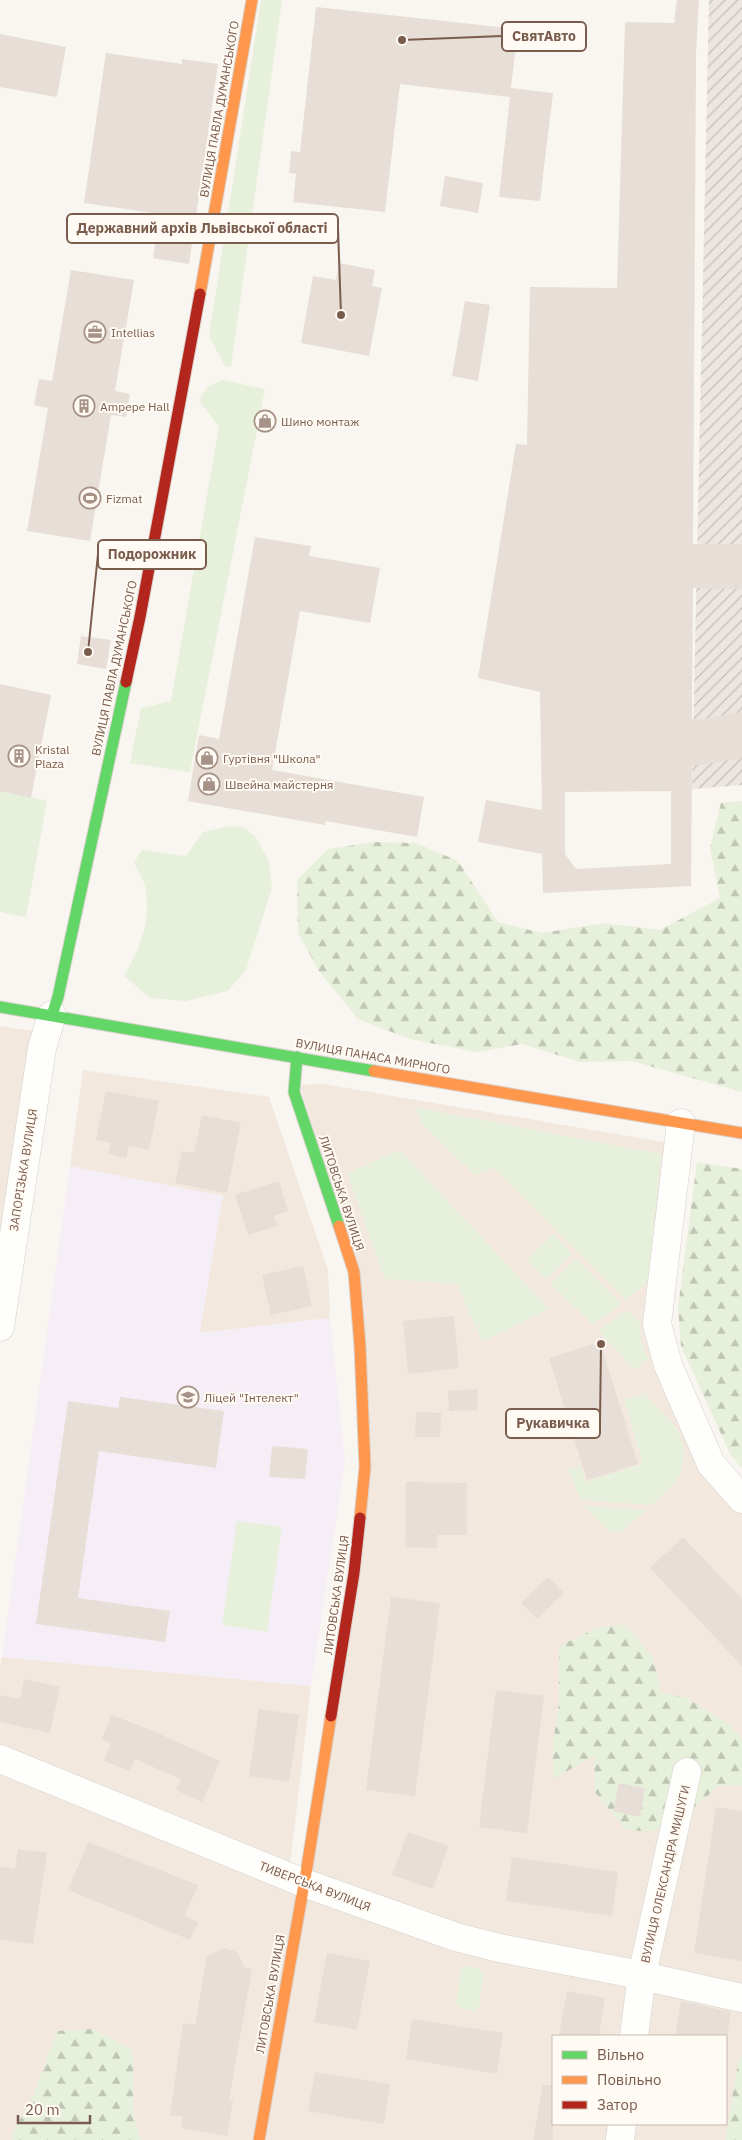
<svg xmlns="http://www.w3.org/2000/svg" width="742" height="2140" font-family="'IBM Plex Sans',sans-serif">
<defs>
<pattern id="industrial-furrows" width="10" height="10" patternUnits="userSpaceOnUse" patternTransform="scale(1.25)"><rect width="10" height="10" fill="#ede5e0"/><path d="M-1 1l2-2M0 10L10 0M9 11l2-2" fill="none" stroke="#c5bdb8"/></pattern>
<pattern id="forest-firs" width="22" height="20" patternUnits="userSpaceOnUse" patternTransform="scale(1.25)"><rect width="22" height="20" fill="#e7f0db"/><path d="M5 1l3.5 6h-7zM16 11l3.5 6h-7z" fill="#c0c6b4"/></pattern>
</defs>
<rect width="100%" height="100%" fill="#f9f5f0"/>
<path fill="#f2e8de" d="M0,1026L33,1031L0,1254Z
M83,1070L269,1097L328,1270L330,1318L200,1333L70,1166Z
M323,1084L669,1143L649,1330L742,1512V2140H626L628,2124H726V2036H640L648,1970L487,1939L309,1877L371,1470L363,1300L300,1085Z
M2,1657L311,1686L290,1866L0,1750V1666Z
M0,1775L460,1946L637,1981L629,2036H553V2124H616L613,2140H0Z"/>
<path fill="url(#industrial-furrows)" d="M709,0H742V785L692,789Z"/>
<path fill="#f6eef6" d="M70,1166L223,1196L200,1333L330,1318L345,1462L311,1686L2,1657Z"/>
<path fill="#e7f0db" d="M261,0H282L231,367L225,366L209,336Z
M223,380L265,389L190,772L130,763L141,708L171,701L219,427L199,401C204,388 211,384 223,380Z
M0,791L47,801L26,917L0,912Z
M230,826L244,827L255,836L269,861L272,888L246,970L228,991L186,1001L150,998L124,976C139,950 151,922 146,891C145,882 138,871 134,862L142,850L186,856L203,832Z
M414,1107L661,1154L648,1283L626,1300L494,1168L475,1175L424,1127Z
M400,1150L549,1309L482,1342L457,1284L385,1279L347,1173Z
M554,1234L572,1254L546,1279L527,1259Z
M576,1259L621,1304L593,1325L550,1283Z
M627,1310L640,1322L641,1342L648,1360L634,1370L598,1330Z
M644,1393L676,1427L684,1447L682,1470L677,1480L652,1505L581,1500L568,1470L581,1466L586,1482L643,1464L624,1400Z
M584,1506L646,1510L621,1532H610Z
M237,1521L282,1527L267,1632L222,1625Z
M466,1966L479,1968L484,1973L479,2007L474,2011L460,2008L456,2003L461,1969Z"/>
<path fill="url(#forest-firs)" d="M742,801V1092L632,1061L580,1062L522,1044L476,1052L410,1039L358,1019L319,971L298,933L297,880L328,849L374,842L416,843L458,861L498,922L542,933L605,923L660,930L720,898L710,848L721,803Z
M697,1162L742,1169V1468L731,1456L681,1346L678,1308Z
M625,1624L653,1658L661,1692L687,1698L731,1726L742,1739V1786H717C707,1799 669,1829 652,1831C644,1832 633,1830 625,1829L595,1792L594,1756L553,1779V1743L559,1703V1646L597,1628Z
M93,2029L133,2050V2111L141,2140H12L11,2136L33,2096L57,2031Z
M742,2053V2140H725L738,2063Z"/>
<path fill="#e6ded7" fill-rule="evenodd" d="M677,0H699L696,54L693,544H742V589L693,588L692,721L742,712V758L692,766L691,886L543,893L542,854L478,842L486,800L542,810L540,692L478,678L516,444L527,445L530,287L617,288L625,22L674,23ZM671,791V864L576,869L565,854V792Z
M316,7L518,29L511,88L553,93L540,201L499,197L510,97L400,84L385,212L293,202L296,174L289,173L291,151L300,152Z
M0,34L66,47L57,97L0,87Z
M106,53L182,64V59L218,64L189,264L153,258L160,214L84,203Z
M445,176L483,183L478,213L440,206Z
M339,263L375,270L372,286L382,288L369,356L301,343L313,276L336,280Z
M71,270L134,280L115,391L130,394L126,417L111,415L90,541L27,531L48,408L34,405L39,379L52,381Z
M465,301L490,305L478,381L452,376Z
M255,537L311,546L309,556L380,568L370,623L300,611L272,770L424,797L417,837L325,821V825L188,801L199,735L219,739Z
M81,636L111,640L106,669L77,664Z
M0,684L51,695L31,798L0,791Z
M106,1091L159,1101L149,1150L129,1146L126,1158L108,1154L111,1143L96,1140Z
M202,1115L241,1123L227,1193L175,1183L182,1151L194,1153Z
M279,1181L288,1211L274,1216L277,1226L248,1235L235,1195Z
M303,1266L312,1306L271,1315L262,1275Z
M454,1316L459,1368L408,1374L403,1321Z
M600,1342L638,1464L587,1480L549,1358Z
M477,1389L478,1410L449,1411L448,1391Z
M120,1397L224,1411L216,1468L99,1451L78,1598L170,1611L165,1642L36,1624L68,1401L118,1408Z
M416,1412L441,1413L440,1437H415Z
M272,1446L308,1449L305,1479L269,1477Z
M406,1482L467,1483V1535H437V1548L405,1547Z
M683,1537L742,1599V1666L650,1568Z
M548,1577L564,1593L537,1619L521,1603Z
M391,1597L440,1603L415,1796L366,1790Z
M24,1679L60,1687L50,1733L0,1722V1695L20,1699Z
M496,1690L544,1696L527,1833L479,1827Z
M259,1709L299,1715L289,1782L249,1776Z
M111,1715L146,1728L220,1761L202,1802L176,1790L181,1779L135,1759L130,1771L104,1761L111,1743L102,1739Z
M619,1783L645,1788L640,1817L613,1811Z
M716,1807L742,1811V1961L694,1953Z
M408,1832L448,1846L433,1889L392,1875Z
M88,1842L198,1885L185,1916L198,1922L190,1940L68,1890Z
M18,1849L47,1853L33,1944L0,1939V1867L15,1869Z
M512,1857L618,1872L612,1916L506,1901Z
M224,1948L237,1952L244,1967L252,1969L229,2100H233L227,2136L181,2128L183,2117L170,2115L183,2023L195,2025L207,1956Z
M327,1953L370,1961L357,2030L314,2022Z
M567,1991L605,1998L599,2036H559Z
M681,2001L731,2012L727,2036H675Z
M412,2019L503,2033L497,2074L406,2059Z
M315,2072L390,2084L384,2124L308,2111Z
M543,2085H553V2140H533Z"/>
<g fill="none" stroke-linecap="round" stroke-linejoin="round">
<g stroke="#d7d1cb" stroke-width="29">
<path id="street" d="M681,1123L657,1324L668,1365L711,1464L742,1499
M0,1327L42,1048L52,1015
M0,1759L304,1883L456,1937L499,1948L620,1971L742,1998
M634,2036L642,1975L687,1772
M620,2140L622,2124"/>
</g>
<g stroke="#d9d2cb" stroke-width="13">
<path id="fast" d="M0,1007L374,1071
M52,1015L58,997L126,682
M297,1057L294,1092L339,1226"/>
</g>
<g stroke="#d9d2cb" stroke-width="13">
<path id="slow" d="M200,294L252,0
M374,1071L742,1133
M339,1226L354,1272L360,1346L365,1467L360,1518
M259,2140L307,1867L331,1716"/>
</g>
<g stroke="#d9d2cb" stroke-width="13">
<path id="jam" d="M126,682L140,617L200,294
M331,1716L354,1573L360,1518"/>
</g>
<use href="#street" stroke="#fefefd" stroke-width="28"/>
<use href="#fast" stroke="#63d668" stroke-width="11"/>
<use href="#slow" stroke="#ff974d" stroke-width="11"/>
<use href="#jam" stroke="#b3261e" stroke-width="11"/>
</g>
<defs>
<g id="office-ring" transform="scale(1.125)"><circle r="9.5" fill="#fffaf3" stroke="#a69286" stroke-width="1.5"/><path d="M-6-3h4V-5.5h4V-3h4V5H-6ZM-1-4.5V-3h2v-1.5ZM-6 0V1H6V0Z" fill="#a69286"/></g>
<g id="building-ring" transform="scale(1.125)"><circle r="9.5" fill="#fffaf3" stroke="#a69286" stroke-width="1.5"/><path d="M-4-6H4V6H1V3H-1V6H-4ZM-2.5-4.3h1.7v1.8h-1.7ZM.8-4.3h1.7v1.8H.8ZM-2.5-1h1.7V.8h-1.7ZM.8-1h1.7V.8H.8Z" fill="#a69286"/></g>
<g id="shop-ring" transform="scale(1.125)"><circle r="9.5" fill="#fffaf3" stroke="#a69286" stroke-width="1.5"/><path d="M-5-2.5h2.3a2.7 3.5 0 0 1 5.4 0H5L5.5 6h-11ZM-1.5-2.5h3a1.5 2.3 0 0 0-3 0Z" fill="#a69286"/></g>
<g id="stadium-ring" transform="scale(1.125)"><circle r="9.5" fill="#fffaf3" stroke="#a69286" stroke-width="1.5"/><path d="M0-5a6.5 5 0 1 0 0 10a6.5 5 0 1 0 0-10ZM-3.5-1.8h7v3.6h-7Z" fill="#a69286"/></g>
<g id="school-ring" transform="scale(1.125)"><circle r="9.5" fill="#fffaf3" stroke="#a69286" stroke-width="1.5"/><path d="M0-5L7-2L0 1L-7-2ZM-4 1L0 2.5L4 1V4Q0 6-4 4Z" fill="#a69286"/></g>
</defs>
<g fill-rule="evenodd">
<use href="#office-ring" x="95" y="332"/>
<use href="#building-ring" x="84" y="406"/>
<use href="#shop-ring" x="265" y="421"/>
<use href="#stadium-ring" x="90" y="498"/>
<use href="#building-ring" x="19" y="756"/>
<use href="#shop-ring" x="207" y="758"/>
<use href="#shop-ring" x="209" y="784"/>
<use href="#school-ring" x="188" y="1397"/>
</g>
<g text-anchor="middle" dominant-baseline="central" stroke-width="4" stroke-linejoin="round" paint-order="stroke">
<g font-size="12" fill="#7a5c4d" stroke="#fffaf3">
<text transform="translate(219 109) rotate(-80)">ВУЛИЦЯ ПАВЛА ДУМАНСЬКОГО</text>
<text transform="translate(114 668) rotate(-78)">ВУЛИЦЯ ПАВЛА ДУМАНСЬКОГО</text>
<text transform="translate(373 1056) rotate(10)">ВУЛИЦЯ ПАНАСА МИРНОГО</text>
<text transform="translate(23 1170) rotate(-81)">ЗАПОРІЗЬКА ВУЛИЦЯ</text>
<text transform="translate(342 1193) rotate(72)">ЛИТОВСЬКА ВУЛИЦЯ</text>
<text transform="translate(336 1595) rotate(-82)">ЛИТОВСЬКА ВУЛИЦЯ</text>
<text transform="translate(665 1874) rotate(-77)">ВУЛИЦЯ ОЛЕКСАНДРА МИШУГИ</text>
<text transform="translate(315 1886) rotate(21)">ТИВЕРСЬКА ВУЛИЦЯ</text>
<text transform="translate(270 1994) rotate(-80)">ЛИТОВСЬКА ВУЛИЦЯ</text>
</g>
<g font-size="12" fill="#7a5c4d" stroke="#fffaf3" text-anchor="start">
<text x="111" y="332">Intellias</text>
<text x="100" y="406">Ampepe Hall</text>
<text x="281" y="421">Шино монтаж</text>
<text x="106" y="498">Fizmat</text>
<text x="35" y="749">Kristal<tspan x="35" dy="14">Plaza</tspan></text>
<text x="223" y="758">Гуртівня "Школа"</text>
<text x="225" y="784">Швейна майстерня</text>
<text x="204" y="1397">Ліцей "Інтелект"</text>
</g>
</g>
<path fill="none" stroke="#7a5c4d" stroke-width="2" d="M402 40L502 36M341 315L338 228M88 652L98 554M601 1344L600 1423"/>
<g fill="#7a5c4d" stroke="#fffaf3" stroke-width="2">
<circle cx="402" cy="40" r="5"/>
<circle cx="341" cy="315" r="5"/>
<circle cx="88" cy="652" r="5"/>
<circle cx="601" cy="1344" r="5"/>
</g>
<g fill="#fffaf3" stroke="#7a5c4d" stroke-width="2">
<rect x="502" y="22" width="84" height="29" rx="5"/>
<rect x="67" y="214" width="271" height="29" rx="5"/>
<rect x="98" y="540" width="108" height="29" rx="5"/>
<rect x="506" y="1409" width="94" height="29" rx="5"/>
</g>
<g font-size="14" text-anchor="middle" font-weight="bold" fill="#7a5c4d">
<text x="544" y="41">СвятАвто</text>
<text x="202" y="233">Державний архів Львівської області</text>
<text x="152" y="559">Подорожник</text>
<text x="553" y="1428">Рукавичка</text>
</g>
<rect x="552" y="2035" width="175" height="90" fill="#fffaf3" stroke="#cabbb1"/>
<rect x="562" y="2051" width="25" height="8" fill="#63d668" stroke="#cabbb1"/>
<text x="597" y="2060" font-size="15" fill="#7a5c4d">Вільно</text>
<rect x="562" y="2076" width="25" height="8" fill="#ff974d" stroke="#cabbb1"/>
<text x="597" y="2085" font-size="15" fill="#7a5c4d">Повільно</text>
<rect x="562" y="2101" width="25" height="8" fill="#b3261e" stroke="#cabbb1"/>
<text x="597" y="2110" font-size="15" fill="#7a5c4d">Затор</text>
<path d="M18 2115v8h72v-8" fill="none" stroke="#7a5c4d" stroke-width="2.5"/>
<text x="25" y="2115" font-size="15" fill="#7a5c4d" stroke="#fffaf3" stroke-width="4" paint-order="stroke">20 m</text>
</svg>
